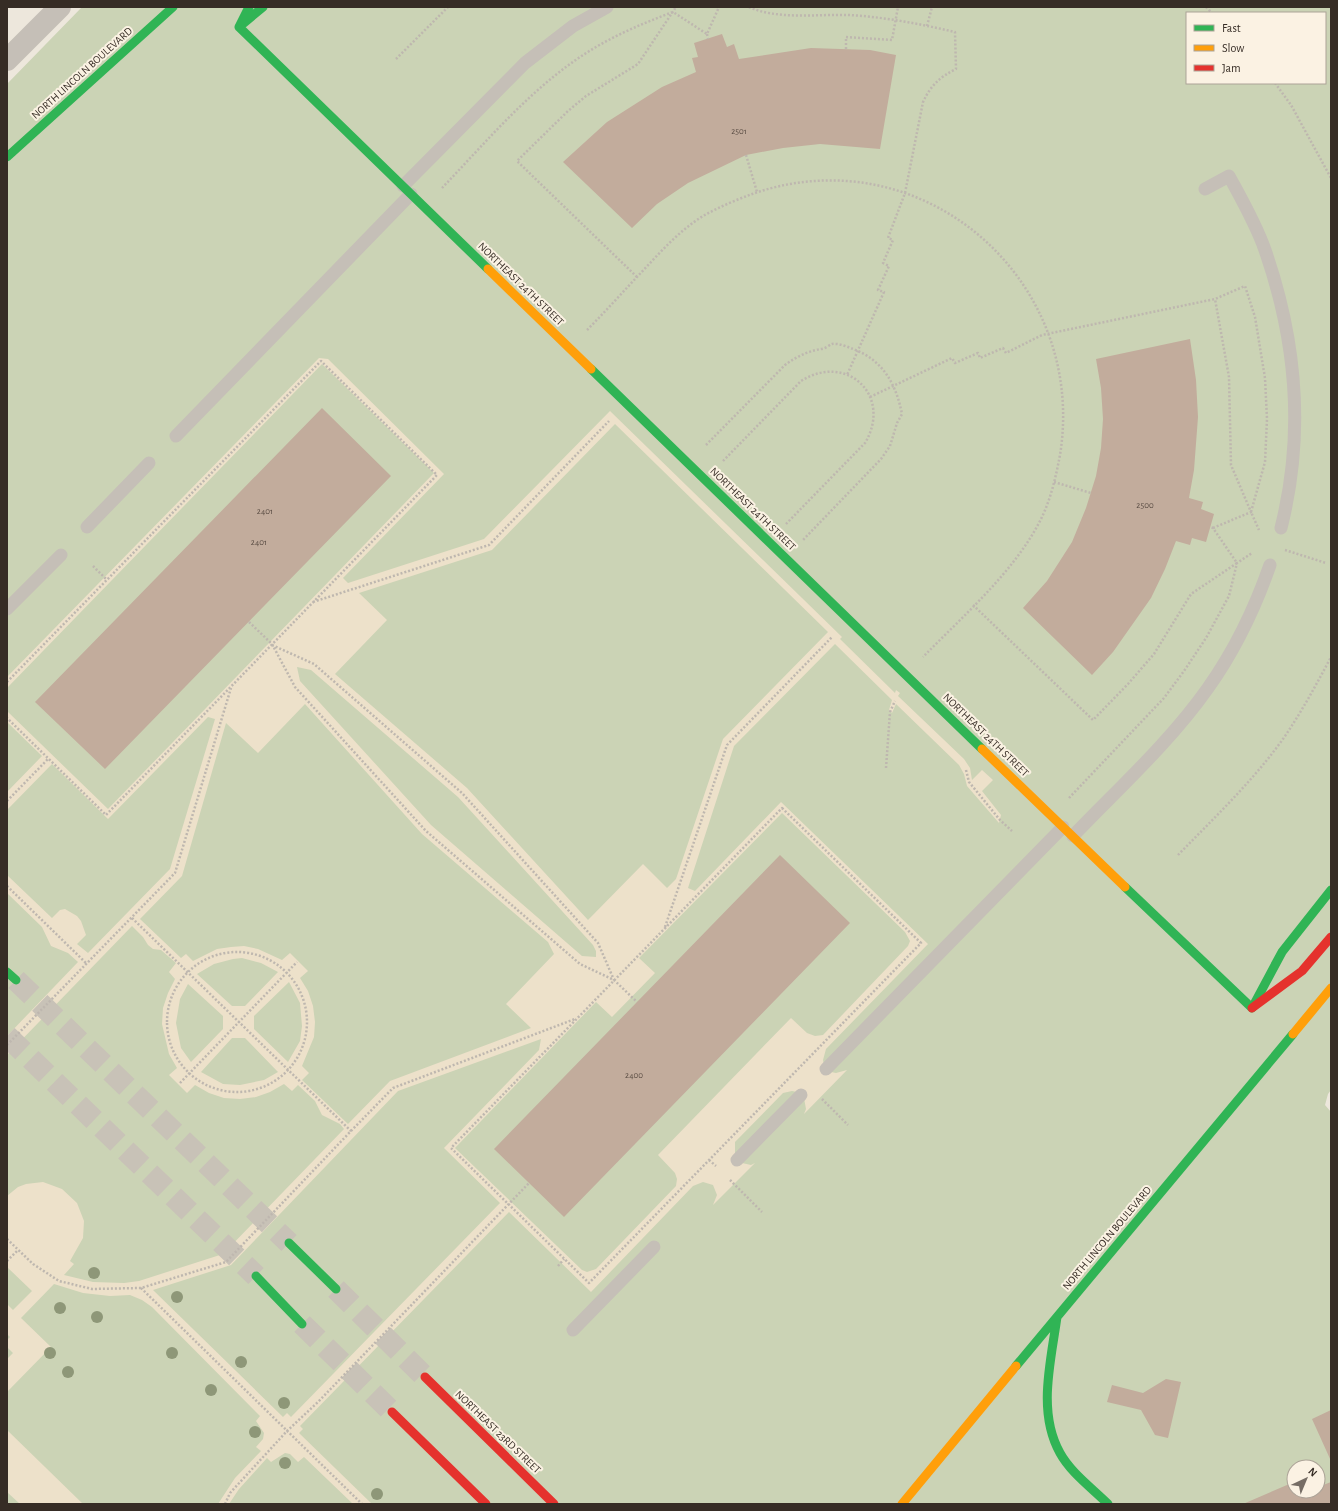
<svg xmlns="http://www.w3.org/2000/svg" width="1338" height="1511" font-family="'Alegreya Sans',sans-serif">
<rect width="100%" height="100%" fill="#ede7dc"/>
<path fill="#cbd3b5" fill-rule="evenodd" d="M82,7H1331V1090L1328,1094L1325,1105L1331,1112V1504H7V84ZM1187,13H1325V83H1187ZM1294,1467H1318V1491H1294Z"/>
<path fill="#ede1ca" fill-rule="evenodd" d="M319,358L328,359L444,474L343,578L348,583L484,539L610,411L842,637L840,639L895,693L896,690L900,693L898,696L964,759L970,768L972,780L982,770L993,780L982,791L1001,815L999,823L967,786L964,774L959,765L896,704L892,713L889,710L892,700L835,644L734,746L688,888L695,891L781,802L928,944L826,1049L823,1060L824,1065L831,1072L836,1073L847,1070L804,1114L806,1109L804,1098L797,1092L792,1091L783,1093L735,1142V1157L742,1163L751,1165L755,1163L713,1205L717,1195L713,1185L703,1182L693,1186L591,1292L509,1212L300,1426L303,1429L299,1433L372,1504H353L304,1457L298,1462L290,1454L285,1453L271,1462L267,1458L239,1489L229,1504H218L235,1478L261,1451L256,1447L263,1439L264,1433L256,1421L260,1416L152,1307L142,1300L130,1295L110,1296L83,1293L54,1284L21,1318L51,1347L7,1392V1359L13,1353L7,1347V1340L10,1337L7,1334V1304L13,1310L32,1291L7,1267V1196L18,1187L26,1184L43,1182L62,1189L77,1203L84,1221L83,1238L70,1261L74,1264L64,1275L93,1282L124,1283L139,1281L223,1254L344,1129L340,1124L322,1115L315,1101L298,1085L292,1091L284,1084L270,1092L256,1097L240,1099L224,1098L209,1093L195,1085L187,1093L169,1075L177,1068L169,1054L162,1024L163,1008L168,993L175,979L169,972L176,963L161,950L153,949L148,945L143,937L132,926L7,1055V1036L78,962L68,953L51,946L42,927L7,893V875L52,918L60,910L65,909L77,916L81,921L86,935L77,944L88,953L170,869L215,719L208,717L108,819L52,764L7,810V792L42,756L7,722V711L108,809L434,473L322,364L7,688V677ZM615,424L828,632L723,739L676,879L667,888L643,864L588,920L467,788L335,674L387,620L359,593L492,550ZM297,667L311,670L458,797L593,945L596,951V957L582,956L431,825L300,681ZM305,704L422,834L548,942L554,954L506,1004L531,1028L390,1081L348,1124L302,1080L309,1073L302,1066L314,1037L315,1022L313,1006L308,991L300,978L308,971L290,953L282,960L258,949L244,946L231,947L217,949L193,961L186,954L181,958L140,919L182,876L226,723L258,753ZM782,813L905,932L910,941L908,946L823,1035L815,1036L807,1033L791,1018L658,1155L675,1173L677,1179L676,1186L596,1269L587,1272L582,1270L455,1148L596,1002L612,1017L655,973L639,958ZM242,958L261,963L278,972L245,1006H232L197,974L214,964L233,959ZM289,982L300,1003L302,1026L300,1041L288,1062L254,1029V1016ZM188,984L223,1016V1029L191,1062L181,1048L176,1023L180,999ZM232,1038H245L278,1072L264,1080L240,1085L223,1084L201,1072ZM541,1039L539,1050L444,1148L500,1203L291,1417L287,1413L283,1417L153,1290L231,1265L398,1091Z
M7,1430L83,1504H20L7,1492Z"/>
<path fill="#c2ac9c" d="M722,34L727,47L734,44L739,59L811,48L870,50L896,55L880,149L820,144L783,148L746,155L688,183L657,204L632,228L563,162L607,122L662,87L696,72L692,58L698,57L694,43Z
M1190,339L1196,380L1198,417L1194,470L1189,498L1203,502L1201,509L1214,514L1206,542L1192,538L1190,545L1176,541L1165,569L1151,598L1113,652L1092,675L1023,608L1047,581L1072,542L1086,508L1096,476L1101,448L1103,419L1101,388L1096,359Z
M322,408L391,476L105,769L35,702Z
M780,855L850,923L564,1217L494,1149Z
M1166,1379L1181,1382L1168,1438L1155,1435L1141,1410L1107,1402L1112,1385L1143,1393Z
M1331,1410V1461L1312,1419Z
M1294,1482V1491H1318V1487L1331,1482V1504H1243Z"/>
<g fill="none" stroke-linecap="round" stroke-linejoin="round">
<path stroke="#c8c2b7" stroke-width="22" stroke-dasharray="22 11" stroke-linecap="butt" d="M16,980L289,1243
M7,1036L256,1276
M336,1289L425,1377
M302,1324L392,1412"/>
<path stroke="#beb7af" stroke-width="2.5" stroke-dasharray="2 2" stroke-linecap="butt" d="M749,7C777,20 818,14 849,15C885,17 920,24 955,32L956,69C940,77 931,85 923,102L905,193L888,238L893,240L883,263L889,266L878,290L884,292L847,375
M1206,7L1212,13
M927,26L932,7
M707,34L708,39
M396,59L448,7
M1275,83L1291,105L1331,178
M746,155L757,192
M442,188C489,139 536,82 596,47C620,33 646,22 673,12L707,34L719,7
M637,277L517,161L568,111L586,96L638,64L676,7
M587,330C604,313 620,295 636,278C657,256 677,232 703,216C719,207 738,199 755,193C924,136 1088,281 1060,455C1056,476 1051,499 1041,519C1015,571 964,615 923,657
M870,397L952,358L955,363L978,353L980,358L1003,348L1006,353L1042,335L1215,299L1245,286L1255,317L1265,378L1267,419L1265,462L1251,512L1259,530
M706,445L785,365C796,357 808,351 821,349C825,349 829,345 832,344C839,343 848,347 853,349C883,360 896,384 902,414L897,423L890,446L881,459L803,540
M723,461L801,381C847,352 893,396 865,443L786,524
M1054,482L1091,493
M1213,528L1251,512L1231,465L1229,377L1215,299
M1285,550L1326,563
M93,566L107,580
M313,602L489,545L609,421
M973,605L1093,720L1128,684L1154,654L1191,594L1237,563L1213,528L1210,527
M249,622L272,644L295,687L426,831L580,964L614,980L637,1002
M272,645L314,664L462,793L598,943L614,980
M7,682L321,361L437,475L106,815L7,718
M886,768L890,712L895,701
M966,770L969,782L1000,820L1012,831
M1069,798L1164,698L1184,671L1206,638L1229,596L1237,563L1252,553
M7,801L48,759
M782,808L921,943L589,1283L451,1148Z
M1178,855C1214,818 1252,782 1283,739C1301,713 1316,685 1331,657
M7,886L87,964
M132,918L351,1131
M665,927L727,745L832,637
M167 1022a70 70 0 1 1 140 0a70 70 0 1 1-140 0Z
M7,1045L175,873L231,688
M180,1083L297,962
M822,1099L848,1125
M709,1160L716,1166
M730,1180L762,1212
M7,1239L33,1264L59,1281L92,1289L141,1288L226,1262L351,1131L393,1088L575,1019
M7,1261L17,1251
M558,1266L564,1259
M141,1288L362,1504
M225,1504L230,1493L287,1431L318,1402L529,1183"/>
<path stroke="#c5bfb7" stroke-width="13" d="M403,186L525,63L573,26L607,7
M1205,189L1229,176C1242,200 1256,224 1265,250C1297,342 1305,433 1281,528
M176,436L411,194
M87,527L149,463
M7,609L61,555
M1073,836C1119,788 1170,742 1208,688C1235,650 1255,608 1270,565
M826,1069L1063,827
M737,1160L801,1095
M573,1330L654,1247"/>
<path stroke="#c5bfb7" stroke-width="22" d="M7,60L60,7"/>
<path stroke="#30b455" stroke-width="9" d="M263,7L239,27L488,269
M239,27L249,7
M7,157L173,7
M591,369L982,749
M1125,887L1252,1008L1282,952L1331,890
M7,972L16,980
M289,1243L336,1289
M256,1276L302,1324
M1057,1317C1051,1361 1037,1412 1060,1453C1071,1473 1092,1488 1108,1504
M1016,1366L1293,1034"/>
<path stroke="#ff9f0a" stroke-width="9" d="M488,269L591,369
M982,749L1125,887
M1293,1034L1331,988
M902,1504L1016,1366"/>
<path stroke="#e5322d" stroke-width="9" d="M1252,1008L1302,971L1331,937
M425,1377L554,1504
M392,1412L486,1504"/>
<path stroke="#beb7af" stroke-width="2.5" stroke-dasharray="2 2" stroke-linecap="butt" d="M846,49V37L892,40L898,7"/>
</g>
<g fill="#8e9778">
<circle cx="94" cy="1273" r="6"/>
<circle cx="177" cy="1297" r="6"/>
<circle cx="60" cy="1308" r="6"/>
<circle cx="97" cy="1317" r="6"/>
<circle cx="50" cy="1353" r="6"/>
<circle cx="172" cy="1353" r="6"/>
<circle cx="241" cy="1362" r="6"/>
<circle cx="68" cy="1372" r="6"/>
<circle cx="211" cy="1390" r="6"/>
<circle cx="284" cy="1403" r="6"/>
<circle cx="255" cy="1432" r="6"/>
<circle cx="285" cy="1463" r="6"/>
<circle cx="377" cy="1494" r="6"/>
</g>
<g text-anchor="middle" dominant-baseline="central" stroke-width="4" stroke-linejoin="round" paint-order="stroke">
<g font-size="9" fill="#594c43">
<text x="739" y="131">2501</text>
<text x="1145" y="505">2500</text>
<text x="265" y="511">2401</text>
<text x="259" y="542">2401</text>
<text x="634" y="1075">2400</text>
</g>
<g font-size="11" fill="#362c25" stroke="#fbf2e3">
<text transform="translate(82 73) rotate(-42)">NORTH LINCOLN BOULEVARD</text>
<text transform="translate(521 284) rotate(44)">NORTHEAST 24TH STREET</text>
<text transform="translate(753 509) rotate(44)">NORTHEAST 24TH STREET</text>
<text transform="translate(986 735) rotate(44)">NORTHEAST 24TH STREET</text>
<text transform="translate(1107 1238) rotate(-50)">NORTH LINCOLN BOULEVARD</text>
<text transform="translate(498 1432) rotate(44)">NORTHEAST 23RD STREET</text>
</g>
</g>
<rect width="1338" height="1511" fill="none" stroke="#362c25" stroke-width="16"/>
<rect x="1186" y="12" width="140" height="72" fill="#fbf2e3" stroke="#aca397"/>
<rect x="1194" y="25" width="20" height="6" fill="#30b455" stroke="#aca397"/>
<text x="1222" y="32" font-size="12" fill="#362c25">Fast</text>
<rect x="1194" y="45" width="20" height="6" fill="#ff9f0a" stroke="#aca397"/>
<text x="1222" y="52" font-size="12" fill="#362c25">Slow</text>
<rect x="1194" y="65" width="20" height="6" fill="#e5322d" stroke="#aca397"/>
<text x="1222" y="72" font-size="12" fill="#362c25">Jam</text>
<g transform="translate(1306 1479) rotate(44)"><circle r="19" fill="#fbf2e3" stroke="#aca397"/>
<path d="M0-3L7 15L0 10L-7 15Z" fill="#766d65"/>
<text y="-6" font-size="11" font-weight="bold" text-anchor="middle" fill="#362c25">N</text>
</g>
</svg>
